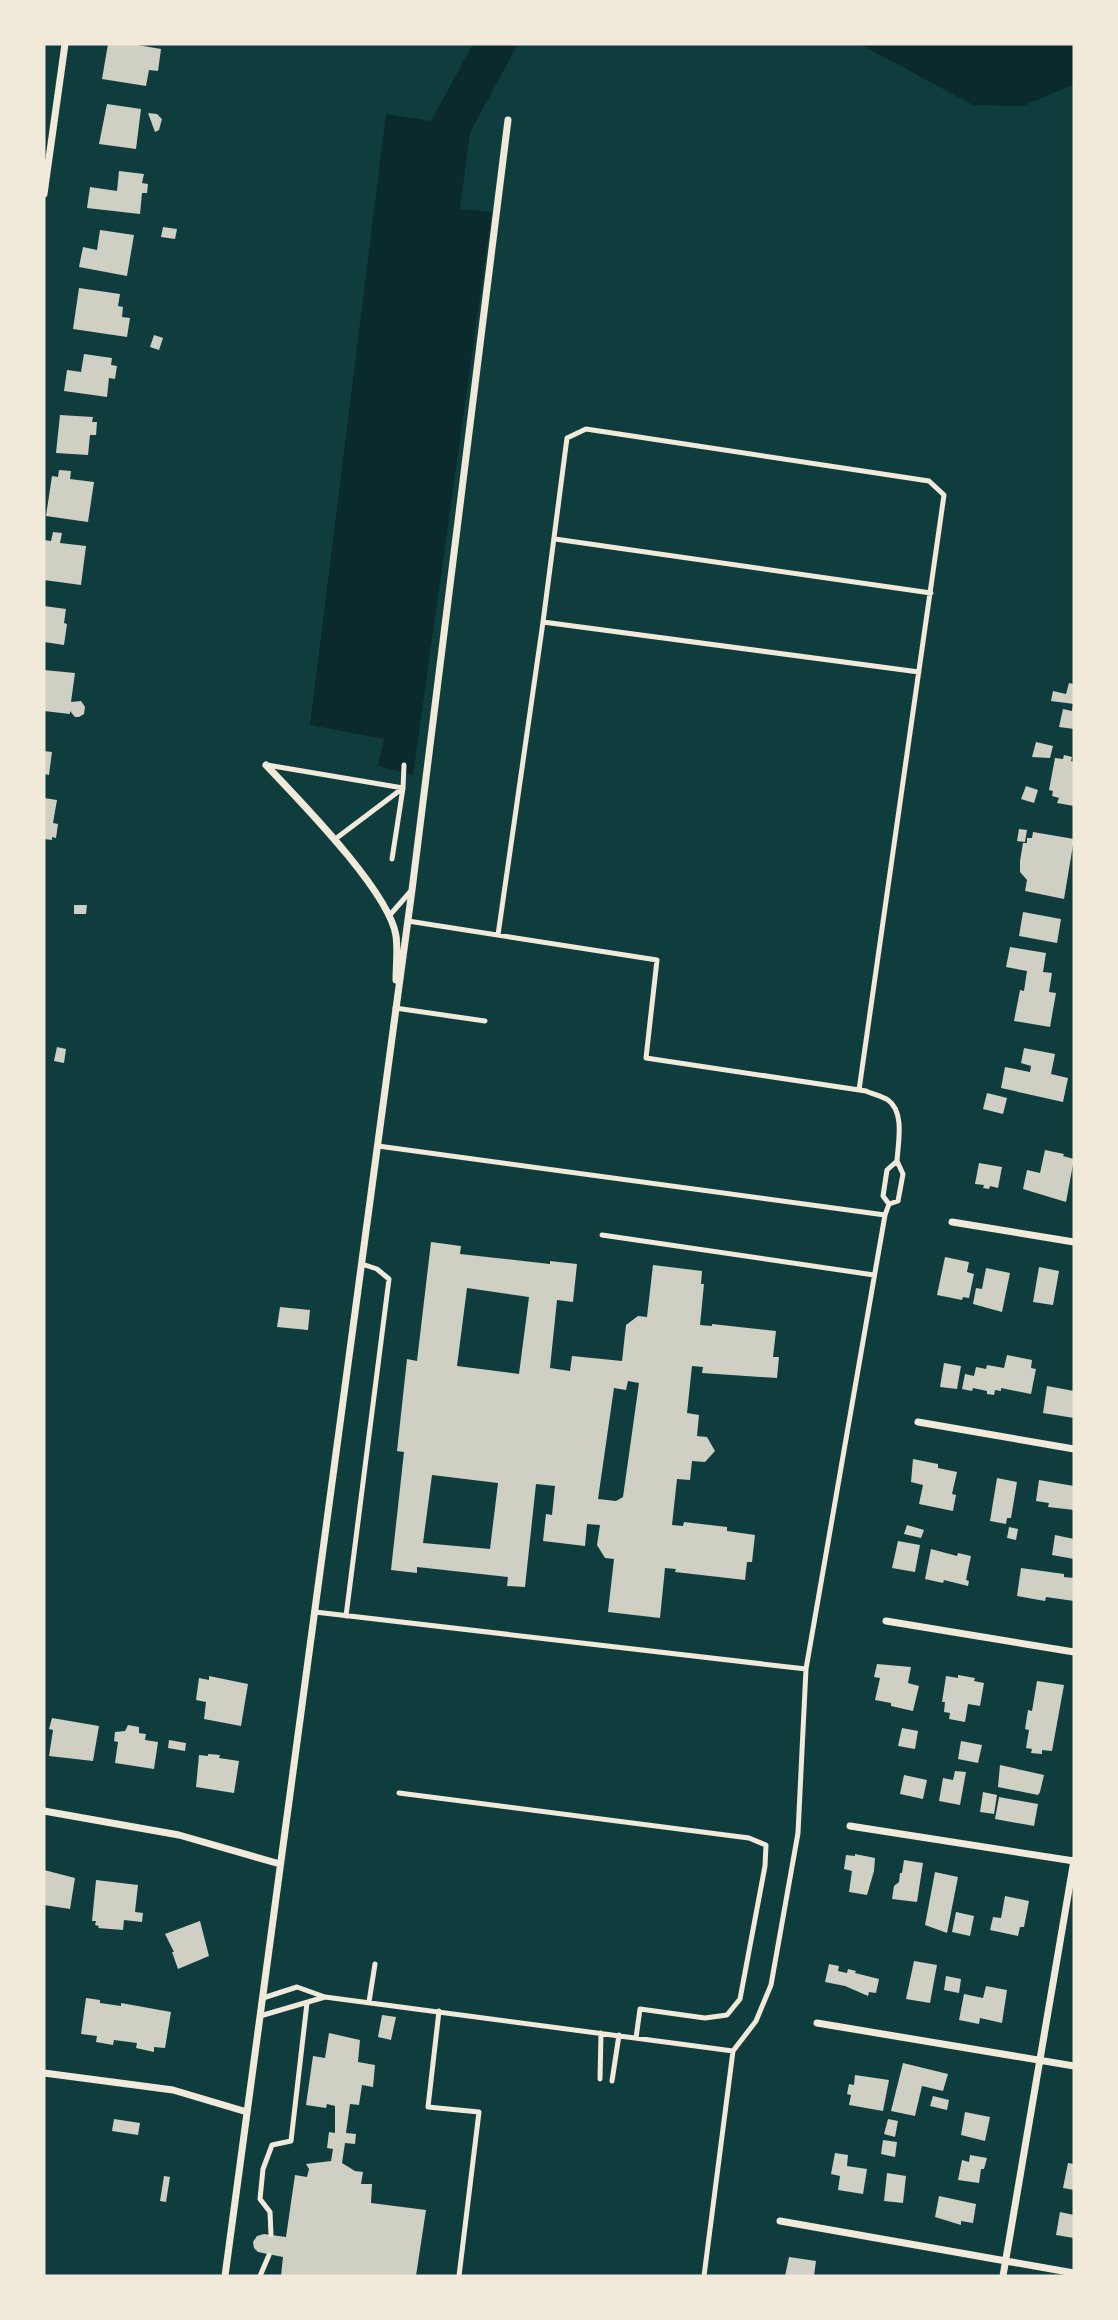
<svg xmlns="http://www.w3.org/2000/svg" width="1118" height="2320" font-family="'PT Sans',sans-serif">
<rect width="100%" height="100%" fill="#0f3d3e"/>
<path fill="#0a2a2b" d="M473,44H518L470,132L460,209L492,212L413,775L378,766L384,739L310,725L386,114L431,121Z
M860,44H1074V84L1023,106L973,105Z"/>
<path fill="#cfcfc3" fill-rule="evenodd" d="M108,44H132L161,49L158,71L149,70L146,86L102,79Z
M107,104L141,109L136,149L99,144Z
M148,113L157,114L162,119L159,130L155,132Z
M119,171L144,174L142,183L148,184L147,193H142L140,214L87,208L90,187L117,191Z
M163,227L177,229L175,239L161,237Z
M100,230L134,235L127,276L79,267L83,247L97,250Z
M79,288L120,294L118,306L123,307L122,317L130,318L127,337L73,329Z
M154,335L163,338L159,350L150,347Z
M84,354L112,358L111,365L117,366L115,379L109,378L107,397L64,391L67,370L81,372Z
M60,415L93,417L92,422H97L96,435H90L88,455L56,453Z
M59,470L71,471L70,479L94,482L88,522L46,516L52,476L58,477Z
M53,532L62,533L60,543L86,546L81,585L44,580V540L51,541Z
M44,606L66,609L64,623L67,624L64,645L44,642Z
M44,670L75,673L71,702L81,701L85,707L84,714L79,717H75L70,711V714L44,711Z
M1069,683L1074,684V704L1051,701L1053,691L1066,694Z
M1073,706L1074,729L1059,727L1063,709L1072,711Z
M1036,742L1053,746L1050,758L1032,757Z
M44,751L52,752L49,775L44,774Z
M1064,755L1072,757L1071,761L1074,762V806L1057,803L1059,798L1052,796L1053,791L1049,790L1055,758L1063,759Z
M1026,786L1038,790L1034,803L1021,799Z
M44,798L57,800L53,823L58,824L56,838L52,837V840L44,839Z
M1019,829L1027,830L1025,842L1017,841Z
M1033,832L1074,839L1064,899L1025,891L1027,880L1020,872V861L1023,843H1027V838H1032Z
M74,905H87L86,914H74Z
M1023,912L1061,919L1057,943L1019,936Z
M1010,947L1046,953L1043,972L1052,973L1049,992L1056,993L1050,1027L1014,1021L1020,990L1024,991L1027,971L1006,967Z
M57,1047L66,1049L64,1063L54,1061Z
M1024,1048L1055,1054L1051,1074L1068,1078L1063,1102L1001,1088L1005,1067L1030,1072L1031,1066L1021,1063Z
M987,1093L1007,1098L1003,1114L983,1109Z
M1045,1150L1064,1154L1063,1156L1074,1159L1066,1202L1023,1189L1027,1170L1040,1173Z
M979,1163L1002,1167L998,1188L990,1186L989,1189L983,1188L984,1185L975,1184Z
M431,1242L461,1246L460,1254L550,1264V1261L577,1264L573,1302L557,1300L550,1368L570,1371L572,1356L622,1361L626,1325L638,1316L647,1317L653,1265L702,1271L701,1284H704L700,1325L712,1326V1324L776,1331L773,1357H779L777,1378L702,1373L703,1367L692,1366L687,1413L699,1415L697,1436L707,1437L715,1451L705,1462L692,1461L690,1480L677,1479L672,1525L683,1526L684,1522L727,1527V1531L755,1535L752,1562H747L745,1580L675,1572L676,1569L665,1568L660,1618L608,1612L614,1559L605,1558L597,1545L600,1525L587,1524L585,1546L543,1541L546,1514L552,1515L555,1486L536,1484L525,1587L507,1586L508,1577L417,1567V1573L391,1570L404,1452L397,1451L407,1359L417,1361ZM467,1288L529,1297L519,1374L457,1366ZM628,1381L639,1383L623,1497L616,1501L598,1499L614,1388L626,1390ZM432,1475L498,1483L490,1549L423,1543Z
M945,1257L969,1262L967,1272L974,1274L969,1298L963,1297L962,1300L937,1295Z
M1039,1267L1059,1271L1053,1305L1033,1302Z
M986,1268L1010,1273L1002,1312L973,1304L976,1288L982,1289Z
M280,1307L310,1310L308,1330L277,1327Z
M1007,1355L1032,1360L1031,1368L1036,1369L1031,1394L1001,1388V1391L995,1390L994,1395L987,1394V1391L973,1388L972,1391L962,1389L965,1374L974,1376L976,1367L986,1369L987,1365L1004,1368Z
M944,1363L961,1366L957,1389L940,1387Z
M1047,1386L1074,1391V1418L1043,1413Z
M913,1459L938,1464V1468L957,1472L952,1494L956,1495L953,1511L919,1504L923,1485L911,1482Z
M997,1478L1017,1482L1011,1518H1007L1006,1524L990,1521Z
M1039,1480L1074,1486V1510L1048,1507L1049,1503L1036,1501Z
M907,1525L924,1530L921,1538L904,1534Z
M1009,1527L1018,1529L1016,1540L1007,1538Z
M1055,1535L1074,1539V1559L1052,1555Z
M898,1541L920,1545L915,1572L892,1568Z
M931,1549L957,1556L958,1553L971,1556L966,1580L969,1581L968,1586L944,1580L943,1583L925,1579Z
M1021,1568L1064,1574V1577L1074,1578V1601L1046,1597L1045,1601L1017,1596Z
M877,1664L911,1667L908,1683L919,1686L913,1711L891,1706V1703L875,1700L880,1678L874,1677Z
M958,1675L975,1678L974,1681L984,1683L980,1706L968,1704L965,1722L949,1719L950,1713L944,1712L945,1702H942L946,1676L958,1678Z
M209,1676L248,1684L241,1726L204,1719L206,1702L196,1700L199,1678L209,1680Z
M1037,1681L1064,1685L1052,1751L1042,1750V1754L1031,1753L1032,1749L1026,1748L1029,1730L1025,1729L1028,1710L1032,1711Z
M52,1718L99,1726L93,1761L49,1756L53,1730L49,1729Z
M128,1725L139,1727V1733L146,1734L145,1740L158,1742L154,1769L115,1763L118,1742L114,1741L115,1732L125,1731Z
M902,1728L918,1731L915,1749L898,1746Z
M169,1740L186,1743L185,1751L168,1748Z
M961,1741L982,1745L978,1763L958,1759Z
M208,1754L220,1755L219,1758L239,1761L234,1793L196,1787L199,1755L208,1756Z
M1000,1765L1044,1775L1040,1792L1038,1795L998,1787Z
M955,1771L966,1772L960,1805L939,1801L943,1778L953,1780Z
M904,1775L927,1780L923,1799L900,1794Z
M983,1792L997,1795L994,1814L980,1812Z
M999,1797L1038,1804L1034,1826L995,1819Z
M855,1854L875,1858L874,1871L867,1895L849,1892L852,1871L844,1869L846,1855L855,1856Z
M904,1860L923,1863L917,1902L892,1899L894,1886L899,1882L900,1873H902Z
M44,1870L75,1878L70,1909L44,1905Z
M935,1872L958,1877L947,1933L925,1925Z
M96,1880L138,1885L135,1912L143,1913L142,1922L124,1920L123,1930L98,1928L99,1926L95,1925L96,1921H92Z
M1005,1896L1029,1901L1024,1927H1020L1018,1936L990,1930L993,1917L1001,1918Z
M956,1912L974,1916L970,1936L952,1932Z
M200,1921L209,1956L178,1969L172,1952H174L165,1934Z
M914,1961L937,1965L930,2003L906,1999Z
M829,1964L839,1966L838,1971L847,1973L848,1969L856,1971L855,1973L879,1979L876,1993L869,1992L868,1996L845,1986L825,1982Z
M946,1976L961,1979L959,1993L944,1990Z
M986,1986L1007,1990L1002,2023L980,2018L979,2024L959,2020L964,1994L983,1998Z
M86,1998L100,2000V2003L121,2006V2003L171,2012L165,2048L154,2047V2052L136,2048L137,2043L114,2040L113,2045L96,2042L97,2036L81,2034Z
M382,2015L396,2017L391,2040L378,2037Z
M329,2033L360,2040L358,2062L375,2065L373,2087L362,2085L359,2105L350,2104L346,2133L356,2134L355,2144L345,2143L342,2163L355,2171L363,2172L361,2184H372L371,2203L426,2210L416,2276H281L283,2257L258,2252L254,2248L253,2242L257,2236L264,2234L286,2237L295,2175L307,2177L309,2169L306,2164L331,2161L333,2149L327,2148L329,2132L335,2133V2106L327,2104L326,2108L306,2105L313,2056L325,2058Z
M903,2063L948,2074L943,2091L922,2086L915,2116L891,2111Z
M855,2075L889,2080L883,2111L849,2105L851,2095L847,2094L849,2084L854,2085Z
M933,2096L949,2100L947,2110L930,2106Z
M965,2112L990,2117L985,2141L961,2135Z
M114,2119L140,2123L138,2135L112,2131Z
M888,2119L898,2121L895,2137L884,2134Z
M883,2140L897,2142L895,2157L881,2154Z
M835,2153L848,2155L847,2166L867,2169L863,2194L838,2190L840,2176L831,2174Z
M970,2155L987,2158L984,2169H981L979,2183L958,2180L962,2160L969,2162Z
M1068,2163L1074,2164V2190L1063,2188Z
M887,2173L906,2176L903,2203L884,2201Z
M164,2176L170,2177L166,2202L160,2201Z
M939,2196L976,2204L973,2223L961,2221V2225L935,2217Z
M1060,2212L1074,2215V2238L1056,2235Z
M789,2257L816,2261L814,2276H785Z"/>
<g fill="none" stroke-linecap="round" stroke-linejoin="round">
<path stroke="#f1e9da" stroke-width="5" d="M555,539L931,593
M543,622L567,438L586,429L929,481L944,495L859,1090
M267,765L403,788L392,859
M334,840L403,788L404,765
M389,916L410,892
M408,921L657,960L646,1058L866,1091C872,1094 882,1096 888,1100C905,1112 898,1143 897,1161
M498,935L543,622L919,672
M395,1008L485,1021
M378,1146L885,1215L806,1669L798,1833L771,1985L756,2021L733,2051L704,2276
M885,1215L889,1204L898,1201L903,1174L897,1161L887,1170L883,1196L889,1204
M602,1235L874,1275
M315,1612L806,1669
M346,1616L389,1279L377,1269L362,1264
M399,1793L749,1838L766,1845L765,1866L740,1999L727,2015L705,2018L640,2009L636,2038
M263,1998L297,1987L325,1997L733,2051
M369,2002L375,1964
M439,2011L428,2107L479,2112L459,2276
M260,2016L325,1997
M600,2079L601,2033
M612,2081L619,2035
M271,2235L270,2212L260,2199L263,2169L272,2145L291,2141L307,2003
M260,2276L269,2255"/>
<path stroke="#f1e9da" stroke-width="7" d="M44,194L65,44
M266,765C298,799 390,892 396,936C398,950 396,966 396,980
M952,1222L1074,1242
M918,1422L1074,1449
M886,1621L1074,1652
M44,1811L179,1835L280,1864
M850,1826L1074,1861
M817,2023L1074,2066
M44,2073L173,2090L247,2112
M780,2221L1074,2273
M225,2276L412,890L508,120
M1003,2276L1074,1860"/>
</g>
<rect width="1118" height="2320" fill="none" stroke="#f1e9da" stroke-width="91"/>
</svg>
